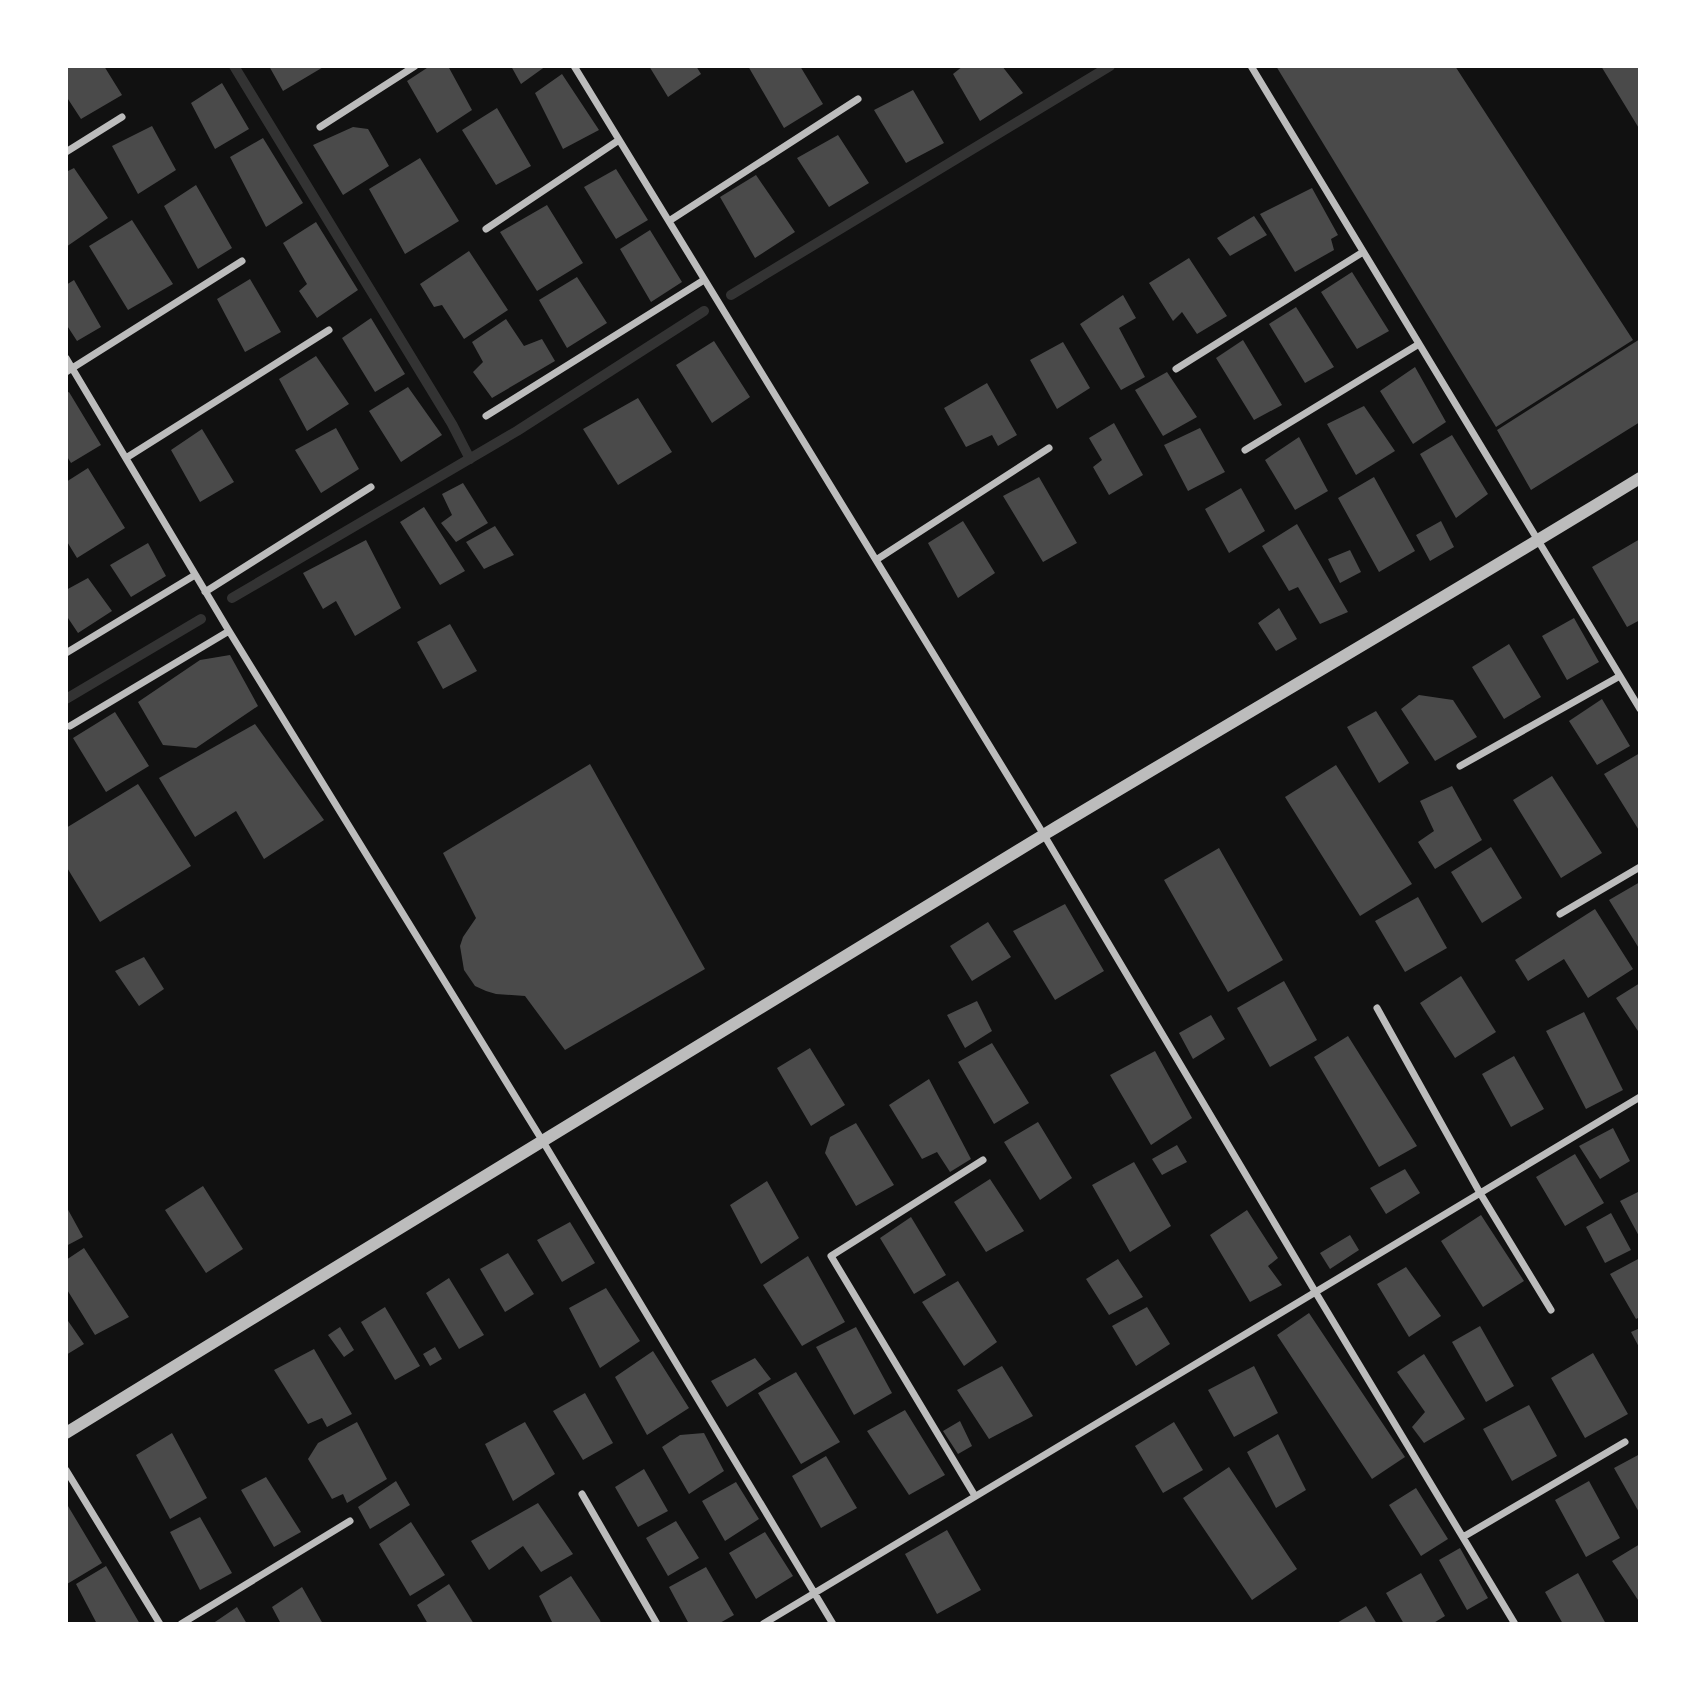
<svg xmlns="http://www.w3.org/2000/svg" width="1706" height="1690" font-family="'Golos Text',sans-serif">
<rect width="100%" height="100%" fill="#111"/>
<g fill="none" stroke-linecap="round" stroke-linejoin="round">
<path stroke="#333" stroke-width="10" d="M234,66L452,424L470,459
M731,295L1110,66
M232,598L517,431L704,311
M66,699L201,619"/>
</g>
<path fill="#4a4a4a" d="M66,66H104L122,95L81,119L66,96Z
M269,66H325L283,91Z
M430,66H448L472,110L437,133L407,81Z
M511,66H546L521,84Z
M649,66H696L701,74L668,97Z
M748,66H800L823,104L784,128Z
M963,66H1002L1023,93L980,121L953,74Z
M1276,66H1455L1633,340L1496,427Z
M1601,66H1640V130Z
M562,74L599,130L563,149L535,93Z
M222,83L249,129L215,149L191,103Z
M913,90L944,143L906,163L874,110Z
M497,108L531,166L496,185L462,130Z
M152,126L176,170L138,194L112,146Z
M353,127L368,129L389,166L343,195L313,145Z
M838,135L869,183L829,207L797,158Z
M263,138L303,203L266,227L230,157Z
M420,158L459,221L405,254L369,189Z
M74,168L108,218L66,247V172Z
M616,169L648,220L616,239L584,187Z
M756,175L795,232L755,258L720,197Z
M196,185L232,248L198,269L164,206Z
M1312,188L1338,235L1331,239L1334,250L1295,272L1260,214Z
M547,205L583,263L537,291L500,232Z
M1254,216L1267,235L1230,256L1217,238Z
M132,220L173,284L128,310L89,246Z
M316,222L358,290L317,318L299,291L307,284L283,243Z
M650,230L682,282L651,302L620,249Z
M469,251L508,310L464,339L442,305L434,307L420,284Z
M1189,258L1227,316L1197,334L1182,312L1173,321L1149,283Z
M1352,272L1389,331L1357,349L1321,292Z
M577,277L607,323L567,348L539,300Z
M250,279L281,332L245,352L217,299Z
M74,280L101,327L77,341L66,324V285Z
M1123,295L1136,318L1119,328L1145,377L1121,390L1080,324Z
M1296,307L1334,367L1305,383L1269,324Z
M371,318L405,374L375,392L342,338Z
M506,319L524,346L542,339L555,361L492,398L473,372L483,362L472,342Z
M1640,339V422L1531,490L1497,430Z
M1243,340L1282,405L1254,420L1216,358Z
M714,341L750,397L712,423L676,365Z
M1063,342L1090,388L1057,409L1030,360Z
M316,356L349,404L307,431L279,379Z
M1415,367L1446,422L1413,444L1380,391Z
M1167,372L1197,417L1163,436L1135,390Z
M987,383L1017,435L998,446L992,435L966,447L944,408Z
M408,387L442,435L401,462L369,411Z
M69,392L101,445L71,463L66,455V393Z
M638,398L672,452L618,485L583,429Z
M1364,406L1395,451L1356,475L1327,424Z
M1114,423L1143,475L1109,495L1093,467L1102,460L1089,438Z
M336,428L359,469L321,493L295,450Z
M1200,428L1225,472L1188,491L1164,445Z
M202,429L234,482L200,502L171,450Z
M1452,435L1488,494L1456,518L1420,454Z
M1299,437L1328,491L1295,510L1265,460Z
M88,468L125,528L77,558L66,540V482Z
M1039,477L1077,543L1043,562L1003,496Z
M1374,477L1415,551L1379,572L1338,498Z
M463,483L488,523L456,542L441,523L452,515L442,494Z
M1241,488L1265,531L1229,553L1205,509Z
M424,507L465,571L440,585L400,522Z
M963,521L995,573L958,598L928,543Z
M1441,521L1454,547L1430,561L1416,535Z
M1297,524L1348,612L1320,624L1298,587L1289,591L1262,546Z
M495,526L514,555L484,569L466,542Z
M1640,539V620L1627,627L1592,567Z
M366,540L401,608L355,636L336,601L323,609L303,573Z
M148,543L166,576L131,597L110,565Z
M1350,550L1361,572L1340,583L1328,559Z
M88,578L112,611L78,633L66,615V590Z
M1279,608L1297,639L1276,651L1258,623Z
M1574,618L1599,662L1567,680L1542,636Z
M450,624L477,671L443,689L417,642Z
M1509,644L1541,697L1504,719L1472,667Z
M230,655L258,706L196,748L163,745L138,702L200,660Z
M1419,695L1453,700L1477,737L1435,761L1401,709Z
M1602,699L1630,746L1597,765L1569,721Z
M1376,711L1409,763L1379,783L1347,727Z
M115,712L149,766L106,792L73,738Z
M255,724L324,820L264,859L236,811L195,837L159,778Z
M1640,753V832L1604,774Z
M590,764L705,969L565,1050L525,996L496,994L486,991L475,986L464,970L460,946L463,937L476,918L443,853Z
M1336,765L1412,884L1360,916L1285,797Z
M1552,776L1602,853L1561,878L1513,800Z
M138,784L191,866L100,922L66,866V828Z
M1452,786L1482,840L1435,869L1418,842L1434,831L1420,801Z
M1491,847L1522,898L1482,923L1451,872Z
M1219,848L1283,960L1228,992L1164,880Z
M1640,882V950L1609,900Z
M1418,897L1447,948L1405,972L1375,921Z
M1065,904L1104,971L1055,1000L1013,931Z
M1595,909L1633,969L1588,998L1564,959L1528,981L1515,960Z
M988,922L1011,957L972,981L950,946Z
M144,957L164,989L139,1006L115,971Z
M1461,976L1496,1032L1455,1058L1420,1003Z
M1284,981L1317,1040L1270,1067L1237,1008Z
M1640,983V1034L1616,998Z
M977,1001L992,1031L965,1048L947,1015Z
M1584,1012L1623,1090L1586,1109L1546,1031Z
M1211,1015L1225,1039L1193,1059L1179,1033Z
M1348,1036L1417,1146L1379,1167L1314,1057Z
M992,1043L1029,1103L994,1124L958,1062Z
M810,1048L845,1105L811,1126L777,1068Z
M1155,1051L1192,1118L1151,1145L1110,1075Z
M1514,1056L1544,1109L1511,1127L1482,1074Z
M929,1079L971,1159L950,1172L937,1152L922,1159L889,1105Z
M1038,1122L1072,1178L1040,1200L1004,1142Z
M856,1123L894,1185L856,1206L825,1153L830,1137Z
M1613,1128L1630,1161L1600,1179L1579,1146Z
M1177,1145L1187,1162L1162,1175L1152,1159Z
M1575,1154L1604,1203L1565,1226L1536,1177Z
M1134,1162L1171,1226L1130,1252L1092,1185Z
M1405,1169L1420,1193L1386,1214L1370,1188Z
M990,1179L1024,1231L986,1252L954,1202Z
M767,1181L799,1238L761,1264L730,1205Z
M203,1186L243,1249L206,1273L165,1210Z
M1640,1191V1238L1620,1201Z
M66,1206L83,1237L66,1246Z
M1247,1210L1278,1258L1268,1266L1282,1285L1250,1302L1210,1235Z
M1611,1213L1631,1250L1605,1263L1586,1227Z
M1481,1215L1524,1281L1483,1307L1441,1241Z
M911,1217L946,1275L914,1294L880,1238Z
M570,1222L595,1263L562,1282L537,1240Z
M1350,1235L1359,1250L1330,1269L1320,1253Z
M84,1248L129,1317L95,1335L66,1288V1260Z
M508,1253L534,1294L505,1312L480,1269Z
M808,1256L845,1322L802,1346L763,1285Z
M1640,1258V1317L1636,1319L1610,1274Z
M1118,1259L1143,1297L1109,1315L1086,1279Z
M1406,1267L1441,1316L1409,1337L1377,1284Z
M449,1278L484,1335L459,1349L426,1293Z
M958,1281L997,1342L964,1366L922,1302Z
M606,1288L640,1341L600,1368L569,1308Z
M385,1307L420,1366L395,1380L361,1322Z
M1147,1307L1170,1344L1136,1366L1112,1326Z
M1309,1313L1405,1457L1372,1479L1277,1335Z
M66,1318L84,1344L66,1355Z
M1480,1326L1514,1386L1486,1402L1452,1342Z
M340,1327L354,1350L344,1357L328,1335Z
M856,1327L892,1393L854,1415L816,1347Z
M1640,1328V1349L1631,1332Z
M435,1347L442,1359L430,1366L423,1354Z
M314,1349L352,1414L327,1427L322,1418L308,1424L274,1370Z
M653,1351L689,1408L647,1435L615,1377Z
M1593,1353L1628,1414L1585,1438L1551,1378Z
M1424,1354L1465,1419L1424,1443L1412,1427L1425,1412L1397,1372Z
M755,1358L771,1379L727,1407L711,1381Z
M1002,1366L1033,1416L989,1439L957,1390Z
M1254,1366L1278,1413L1234,1437L1208,1390Z
M796,1372L840,1442L801,1464L758,1393Z
M585,1393L613,1443L583,1460L553,1411Z
M1529,1405L1557,1456L1512,1481L1483,1429Z
M905,1410L945,1475L909,1495L867,1431Z
M960,1421L972,1446L958,1454L943,1431Z
M357,1422L387,1479L347,1503L343,1494L332,1499L308,1459L318,1443Z
M525,1422L555,1474L513,1501L485,1444Z
M1174,1422L1203,1470L1163,1493L1135,1446Z
M172,1433L207,1498L170,1519L136,1455Z
M704,1433L724,1471L689,1494L662,1447L680,1435Z
M1278,1434L1306,1490L1276,1508L1247,1452Z
M1640,1454V1514L1614,1468Z
M826,1456L857,1508L821,1528L792,1476Z
M1229,1467L1297,1569L1252,1600L1183,1498Z
M644,1469L668,1511L638,1527L615,1487Z
M266,1477L301,1532L274,1547L241,1490Z
M396,1481L410,1505L370,1529L358,1507Z
M1589,1481L1620,1538L1586,1557L1555,1500Z
M736,1482L759,1519L725,1541L702,1501Z
M1416,1488L1448,1539L1421,1556L1389,1505Z
M538,1503L573,1554L541,1572L523,1546L489,1570L471,1541Z
M68,1506L102,1563L67,1584L66,1507Z
M200,1517L232,1573L200,1590L170,1532Z
M676,1521L699,1558L668,1576L646,1538Z
M411,1522L445,1575L410,1596L379,1544Z
M947,1530L981,1590L937,1614L905,1554Z
M765,1532L793,1576L756,1599L729,1553Z
M1640,1544V1603L1612,1561Z
M1460,1548L1488,1598L1467,1610L1439,1560Z
M106,1566L140,1624H97L76,1584Z
M706,1567L734,1615L718,1624H689L669,1587Z
M1421,1573L1445,1616L1432,1624H1404L1386,1593Z
M1578,1573L1606,1624H1563L1545,1592Z
M571,1576L600,1620L601,1624H553L539,1596Z
M449,1584L474,1624H428L417,1605Z
M302,1587L323,1624H281L272,1607Z
M1366,1606L1377,1624H1335Z
M237,1607L247,1624H212Z"/>
<g fill="none" stroke-linecap="round" stroke-linejoin="round">
<path stroke="#bcbcbc" stroke-width="7" d="M574,66L1044,835L1316,1293L1515,1624
M1251,66L1640,709
M320,127L415,66
M66,152L122,117
M669,221L858,99
M486,229L619,140
M66,358L229,631L542,1140L833,1624
M1176,369L1363,252
M66,372L242,261
M486,416L704,280
M1245,450L1419,344
M126,458L329,330
M876,560L1049,448
M205,592L371,487
M66,653L195,575
M70,726L229,631
M1460,766L1620,676
M1560,914L1640,867
M1377,1008L1480,1193L1551,1310
M66,1470L160,1624
M582,1494L657,1624
M975,1496L831,1256L983,1160
M1463,1537L1625,1442
M181,1624L350,1521
M763,1624L1640,1097"/>
<path stroke="#bcbcbc" stroke-width="12" d="M66,1433C392,1233 717,1032 1045,834C1243,715 1443,599 1640,478"/>
</g>
<rect width="1706" height="1690" fill="none" stroke="#ffffff" stroke-width="136"/>
</svg>
